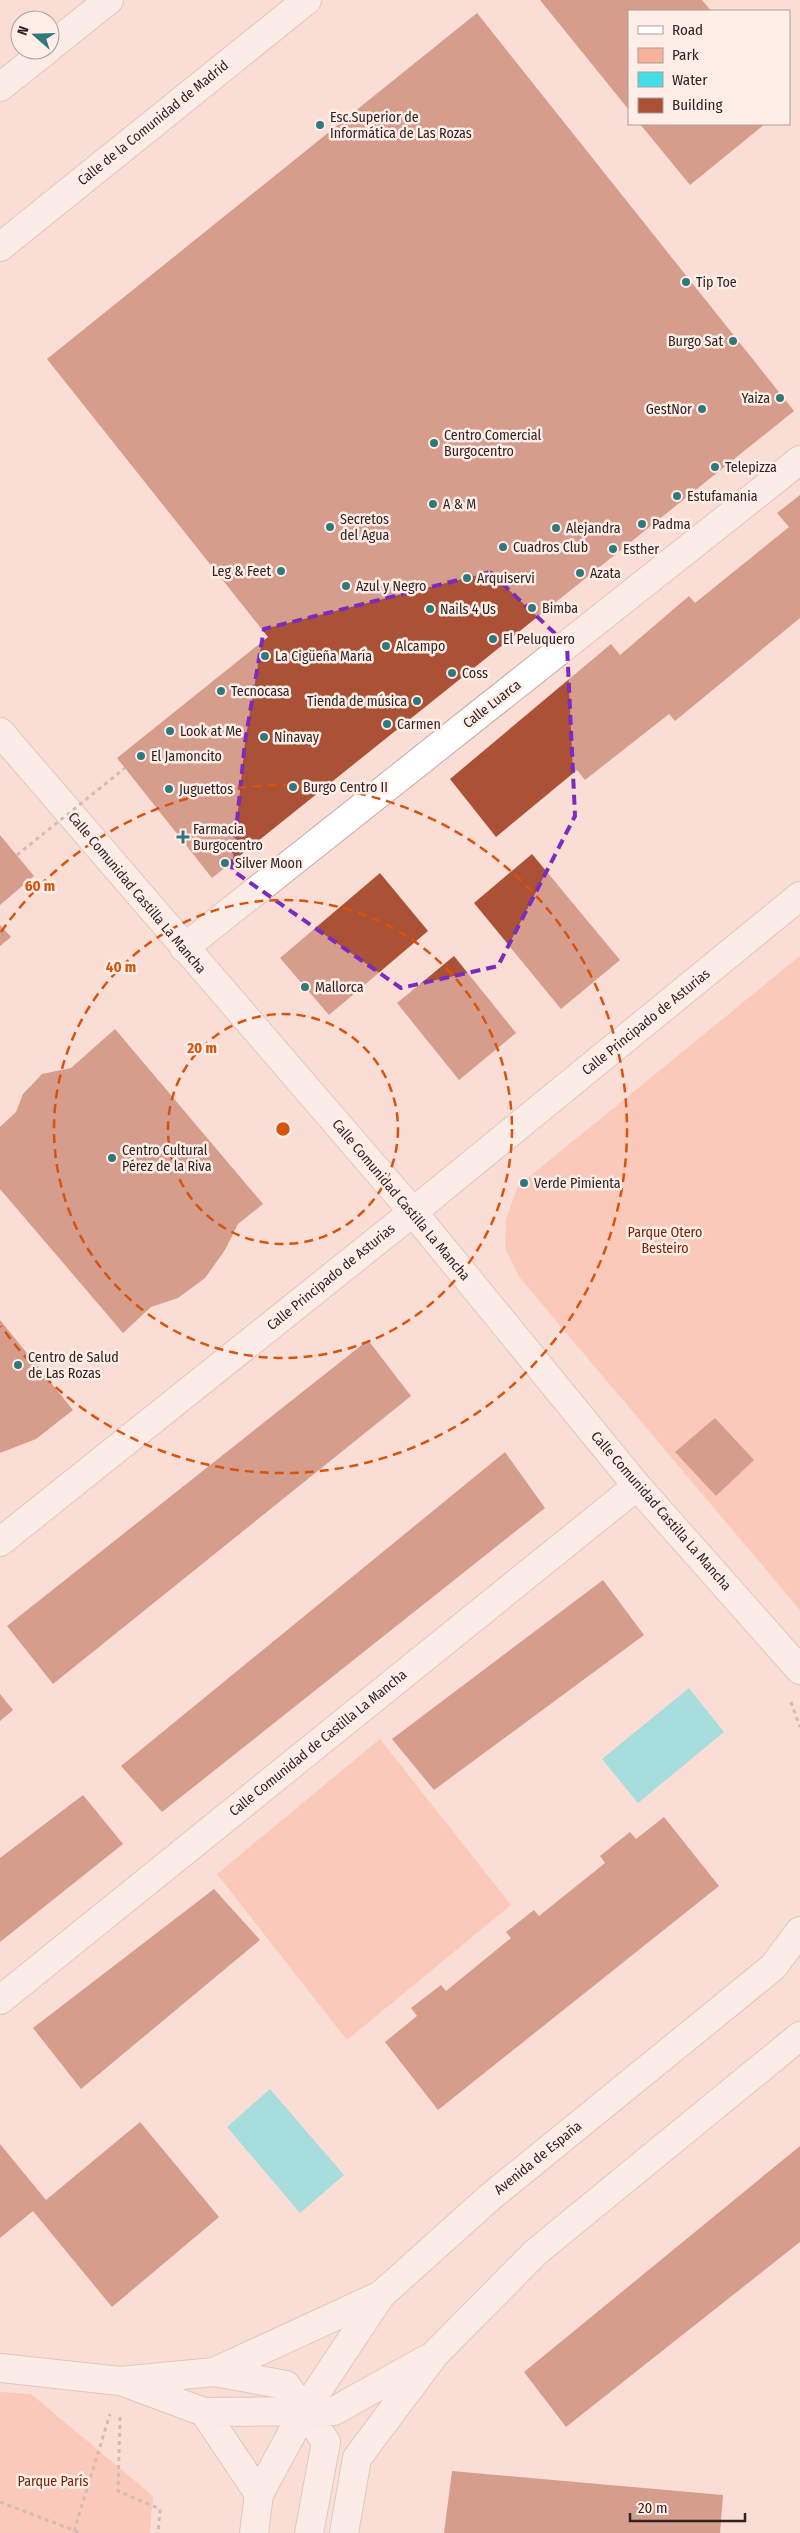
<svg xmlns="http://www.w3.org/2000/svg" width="800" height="2533" font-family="'Fira Sans Condensed',sans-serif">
<rect width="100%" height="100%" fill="#faddd4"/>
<path fill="#fab19a" d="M800,956V1610L520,1278L505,1248L506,1219L518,1186Z
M380,1739L511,1905L347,2040L217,1874Z
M0,2392L31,2394L153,2496L150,2533H0Z"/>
<path fill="#45dde8" d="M689,1688L724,1732L638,1803L602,1759Z
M270,2089L344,2175L300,2213L227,2127Z"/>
<path fill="#aa5136" d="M540,0H702L711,11H629V110Z
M477,13L794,411L212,878L117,758L268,637L47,359Z
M640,124H765L690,185Z
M800,495V618L675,721L669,714L585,780L577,770L496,837L450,779L611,644L620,655L689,596L695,603L789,527L777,513Z
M0,835L34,876L0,905Z
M532,854L620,960L561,1009L474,903Z
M380,873L428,931L329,1015L280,958Z
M0,925L11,937L0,946Z
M454,956L516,1033L459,1080L397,1003Z
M115,1029L263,1204L238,1224L225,1250L205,1278L178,1298L151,1307L123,1333L0,1189V1127L16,1112L23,1094L42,1074L71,1068Z
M0,1320L73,1410L36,1439L0,1453Z
M368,1340L411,1396L53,1684L7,1626Z
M715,1418L754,1460L716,1496L675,1452Z
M505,1452L545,1508L162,1812L121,1766Z
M603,1580L644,1635L434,1790L392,1739Z
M0,1694L13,1710L0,1721Z
M83,1795L123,1844L0,1942V1858Z
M664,1817L719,1886L438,2110L385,2042L417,2016L411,2008L441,1985L446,1991L511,1938L506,1932L534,1910L539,1916L605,1863L600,1856L630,1832L636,1839Z
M214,1889L260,1940L81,2089L33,2028Z
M140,2122L219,2217L112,2307L33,2211L0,2238V2144L46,2200Z
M800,2146V2242L566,2427L524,2372Z
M452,2471L723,2495L720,2533H444Z"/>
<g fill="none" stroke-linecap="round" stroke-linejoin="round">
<g stroke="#c7aba3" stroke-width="30">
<path id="street" d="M0,247L307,0
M0,732L413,1212L637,1486L800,1670
M184,948L800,460
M0,1542L413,1212L800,896
M0,2000L637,1486
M0,2368L120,2381L214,2372L381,2295
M214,2372L286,2385L326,2442L309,2533
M126,2383L204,2412L334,2411L427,2359
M204,2412L259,2494
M254,2533L259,2494L304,2411L381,2295L489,2198L773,1967L800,1931
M344,2533L357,2458L435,2354L536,2252L800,2036"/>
</g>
<g stroke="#c7aba3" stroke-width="30">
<path id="highway" d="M50,47L109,0
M0,87L47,50"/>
</g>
<path stroke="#a9948d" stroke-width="3" stroke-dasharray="4 4" stroke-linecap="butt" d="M791,1702L800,1727
M120,2417L118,2491L160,2509L158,2533
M0,2502L81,2533
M74,2531L110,2414"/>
<use href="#street" stroke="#fff" stroke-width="28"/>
<use href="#highway" stroke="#fff" stroke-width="28"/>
<path stroke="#a9948d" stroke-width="3" stroke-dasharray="4 4" stroke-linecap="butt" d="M17,855L125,768"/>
</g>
<path d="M0 0H800V2533H0ZM490,572L567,645L575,816L498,966L401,988L232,870L245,742L264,629Z" fill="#faddd4" fill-opacity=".55" fill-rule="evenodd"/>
<path fill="none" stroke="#7b2cbf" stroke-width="4" stroke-dasharray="10 6" stroke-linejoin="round" d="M490,572L567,645L575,816L498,966L401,988L232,870L245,742L264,629Z"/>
<g fill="none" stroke="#d6540e" stroke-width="2.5" stroke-dasharray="9 6">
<circle cx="283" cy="1129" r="115"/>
<circle cx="283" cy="1129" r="229"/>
<path d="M1 932A344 344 0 1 1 1 1326"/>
</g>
<g fill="#2f787e" stroke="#ffede8" stroke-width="2">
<circle cx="320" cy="125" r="5"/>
<circle cx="686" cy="282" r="5"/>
<circle cx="733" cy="341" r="5"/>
<circle cx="780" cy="398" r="5"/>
<circle cx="702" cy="409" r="5"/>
<circle cx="434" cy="443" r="5"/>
<circle cx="715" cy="467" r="5"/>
<circle cx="677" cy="496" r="5"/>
<circle cx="433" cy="504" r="5"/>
<circle cx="642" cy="524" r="5"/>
<circle cx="330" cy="527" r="5"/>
<circle cx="556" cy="528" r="5"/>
<circle cx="503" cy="547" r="5"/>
<circle cx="613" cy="549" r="5"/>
<circle cx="281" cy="571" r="5"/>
<circle cx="580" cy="573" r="5"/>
<circle cx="467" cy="578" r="5"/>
<circle cx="346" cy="586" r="5"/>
<circle cx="532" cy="608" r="5"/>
<circle cx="430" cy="609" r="5"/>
<circle cx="493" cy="639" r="5"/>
<circle cx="386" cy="646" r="5"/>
<circle cx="265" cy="656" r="5"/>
<circle cx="452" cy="673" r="5"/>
<circle cx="221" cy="691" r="5"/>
<circle cx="417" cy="701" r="5"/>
<circle cx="387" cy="724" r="5"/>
<circle cx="170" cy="731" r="5"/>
<circle cx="264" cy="737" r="5"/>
<circle cx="141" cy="756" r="5"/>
<circle cx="293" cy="787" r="5"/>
<circle cx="169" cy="789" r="5"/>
<path d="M180.5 829.5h5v5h5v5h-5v5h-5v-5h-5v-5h5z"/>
<circle cx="225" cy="863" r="5"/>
<circle cx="305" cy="987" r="5"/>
<circle cx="112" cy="1158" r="5"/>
<circle cx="524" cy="1183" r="5"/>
<circle cx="18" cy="1365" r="5"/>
</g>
<g text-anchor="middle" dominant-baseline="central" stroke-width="5" stroke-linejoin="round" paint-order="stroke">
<g font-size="14" fill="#2f2421" stroke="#ffede8" text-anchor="start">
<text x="330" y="117">Esc.Superior de<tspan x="330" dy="16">Informática de Las Rozas</tspan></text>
<text x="696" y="282">Tip Toe</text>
<text x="723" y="341" text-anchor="end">Burgo Sat</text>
<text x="770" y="398" text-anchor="end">Yaiza</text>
<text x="692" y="409" text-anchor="end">GestNor</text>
<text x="444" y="435">Centro Comercial<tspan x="444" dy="16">Burgocentro</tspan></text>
<text x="725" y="467">Telepizza</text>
<text x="687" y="496">Estufamania</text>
<text x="443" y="504">A &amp; M</text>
<text x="340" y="519">Secretos<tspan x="340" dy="16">del Agua</tspan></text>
<text x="652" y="524">Padma</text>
<text x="566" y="528">Alejandra</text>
<text x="513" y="547">Cuadros Club</text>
<text x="623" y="549">Esther</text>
<text x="271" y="571" text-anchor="end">Leg &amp; Feet</text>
<text x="590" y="573">Azata</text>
<text x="477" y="578">Arquiservi</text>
<text x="356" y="586">Azul y Negro</text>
<text x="542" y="608">Bimba</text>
<text x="440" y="609">Nails 4 Us</text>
<text x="503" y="639">El Peluquero</text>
<text x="396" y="646">Alcampo</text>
<text x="275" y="656">La Cigüeña María</text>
<text x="462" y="673">Coss</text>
<text x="231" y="691">Tecnocasa</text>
<text x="407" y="701" text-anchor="end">Tienda de música</text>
<text x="397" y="724">Carmen</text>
<text x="180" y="731">Look at Me</text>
<text x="274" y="737">Ninavay</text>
<text x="151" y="756">El Jamoncito</text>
<text x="303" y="787">Burgo Centro II</text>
<text x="179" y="789">Juguettos</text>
<text x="193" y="829">Farmacia<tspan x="193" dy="16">Burgocentro</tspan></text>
<text x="235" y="863">Silver Moon</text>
<text x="315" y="987">Mallorca</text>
<text x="122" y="1150">Centro Cultural<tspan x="122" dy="16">Pérez de la Riva</tspan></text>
<text x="534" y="1183">Verde Pimienta</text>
<text x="28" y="1357">Centro de Salud<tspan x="28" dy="16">de Las Rozas</tspan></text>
</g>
<g font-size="14" fill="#2f2421" stroke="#ffede8">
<text transform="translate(153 123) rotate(-39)">Calle de la Comunidad de Madrid</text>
<text transform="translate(492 704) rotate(-38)">Calle Luarca</text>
<text transform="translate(137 893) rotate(50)">Calle Comunidad Castilla La Mancha</text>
<text transform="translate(646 1022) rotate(-39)">Calle Principado de Asturias</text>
<text transform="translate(401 1200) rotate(50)">Calle Comunidad Castilla La Mancha</text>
<text transform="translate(331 1277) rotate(-39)">Calle Principado de Asturias</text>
<text transform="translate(661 1511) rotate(49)">Calle Comunidad Castilla La Mancha</text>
<text transform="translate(318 1743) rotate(-39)">Calle Comunidad de Castilla La Mancha</text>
<text transform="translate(538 2158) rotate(-39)">Avenida de España</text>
</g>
<g font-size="14" fill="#7a2507" stroke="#ffede8">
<text x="665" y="1232">Parque Otero<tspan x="665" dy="16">Besteiro</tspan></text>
<text x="53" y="2481">Parque París</text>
</g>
</g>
<circle cx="283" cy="1129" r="8" fill="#d6540e" stroke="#ffede8" stroke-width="2.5"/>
<g font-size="15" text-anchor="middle" font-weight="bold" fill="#d6540e" stroke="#ffede8" stroke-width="5" stroke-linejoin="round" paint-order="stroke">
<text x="40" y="891">60 m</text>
<text x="121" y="972">40 m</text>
<text x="202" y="1053">20 m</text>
</g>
<rect x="628" y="10" width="162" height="115" fill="#ffede8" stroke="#ac9d98"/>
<rect x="638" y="26" width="25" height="8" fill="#ffffff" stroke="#ac9d98"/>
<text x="672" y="35" font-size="15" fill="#2f2421">Road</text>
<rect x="638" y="48" width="25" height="15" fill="#fab19a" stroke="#ac9d98"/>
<text x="672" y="60" font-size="15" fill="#2f2421">Park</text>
<rect x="638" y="72" width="25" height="15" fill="#45dde8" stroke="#ac9d98"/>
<text x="672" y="85" font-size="15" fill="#2f2421">Water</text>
<rect x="638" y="98" width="25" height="15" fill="#aa5136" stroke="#ac9d98"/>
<text x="672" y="110" font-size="15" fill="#2f2421">Building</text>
<g transform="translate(35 35) rotate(290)"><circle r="24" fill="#ffede8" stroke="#ac9d98"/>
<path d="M0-4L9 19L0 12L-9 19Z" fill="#2f787e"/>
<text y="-8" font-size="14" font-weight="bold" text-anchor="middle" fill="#2f2421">N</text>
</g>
<path d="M630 2513v8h115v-8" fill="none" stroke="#2f2421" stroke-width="2.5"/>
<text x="638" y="2513" font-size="15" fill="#2f2421" stroke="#ffede8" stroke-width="4" paint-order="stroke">20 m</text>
</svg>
